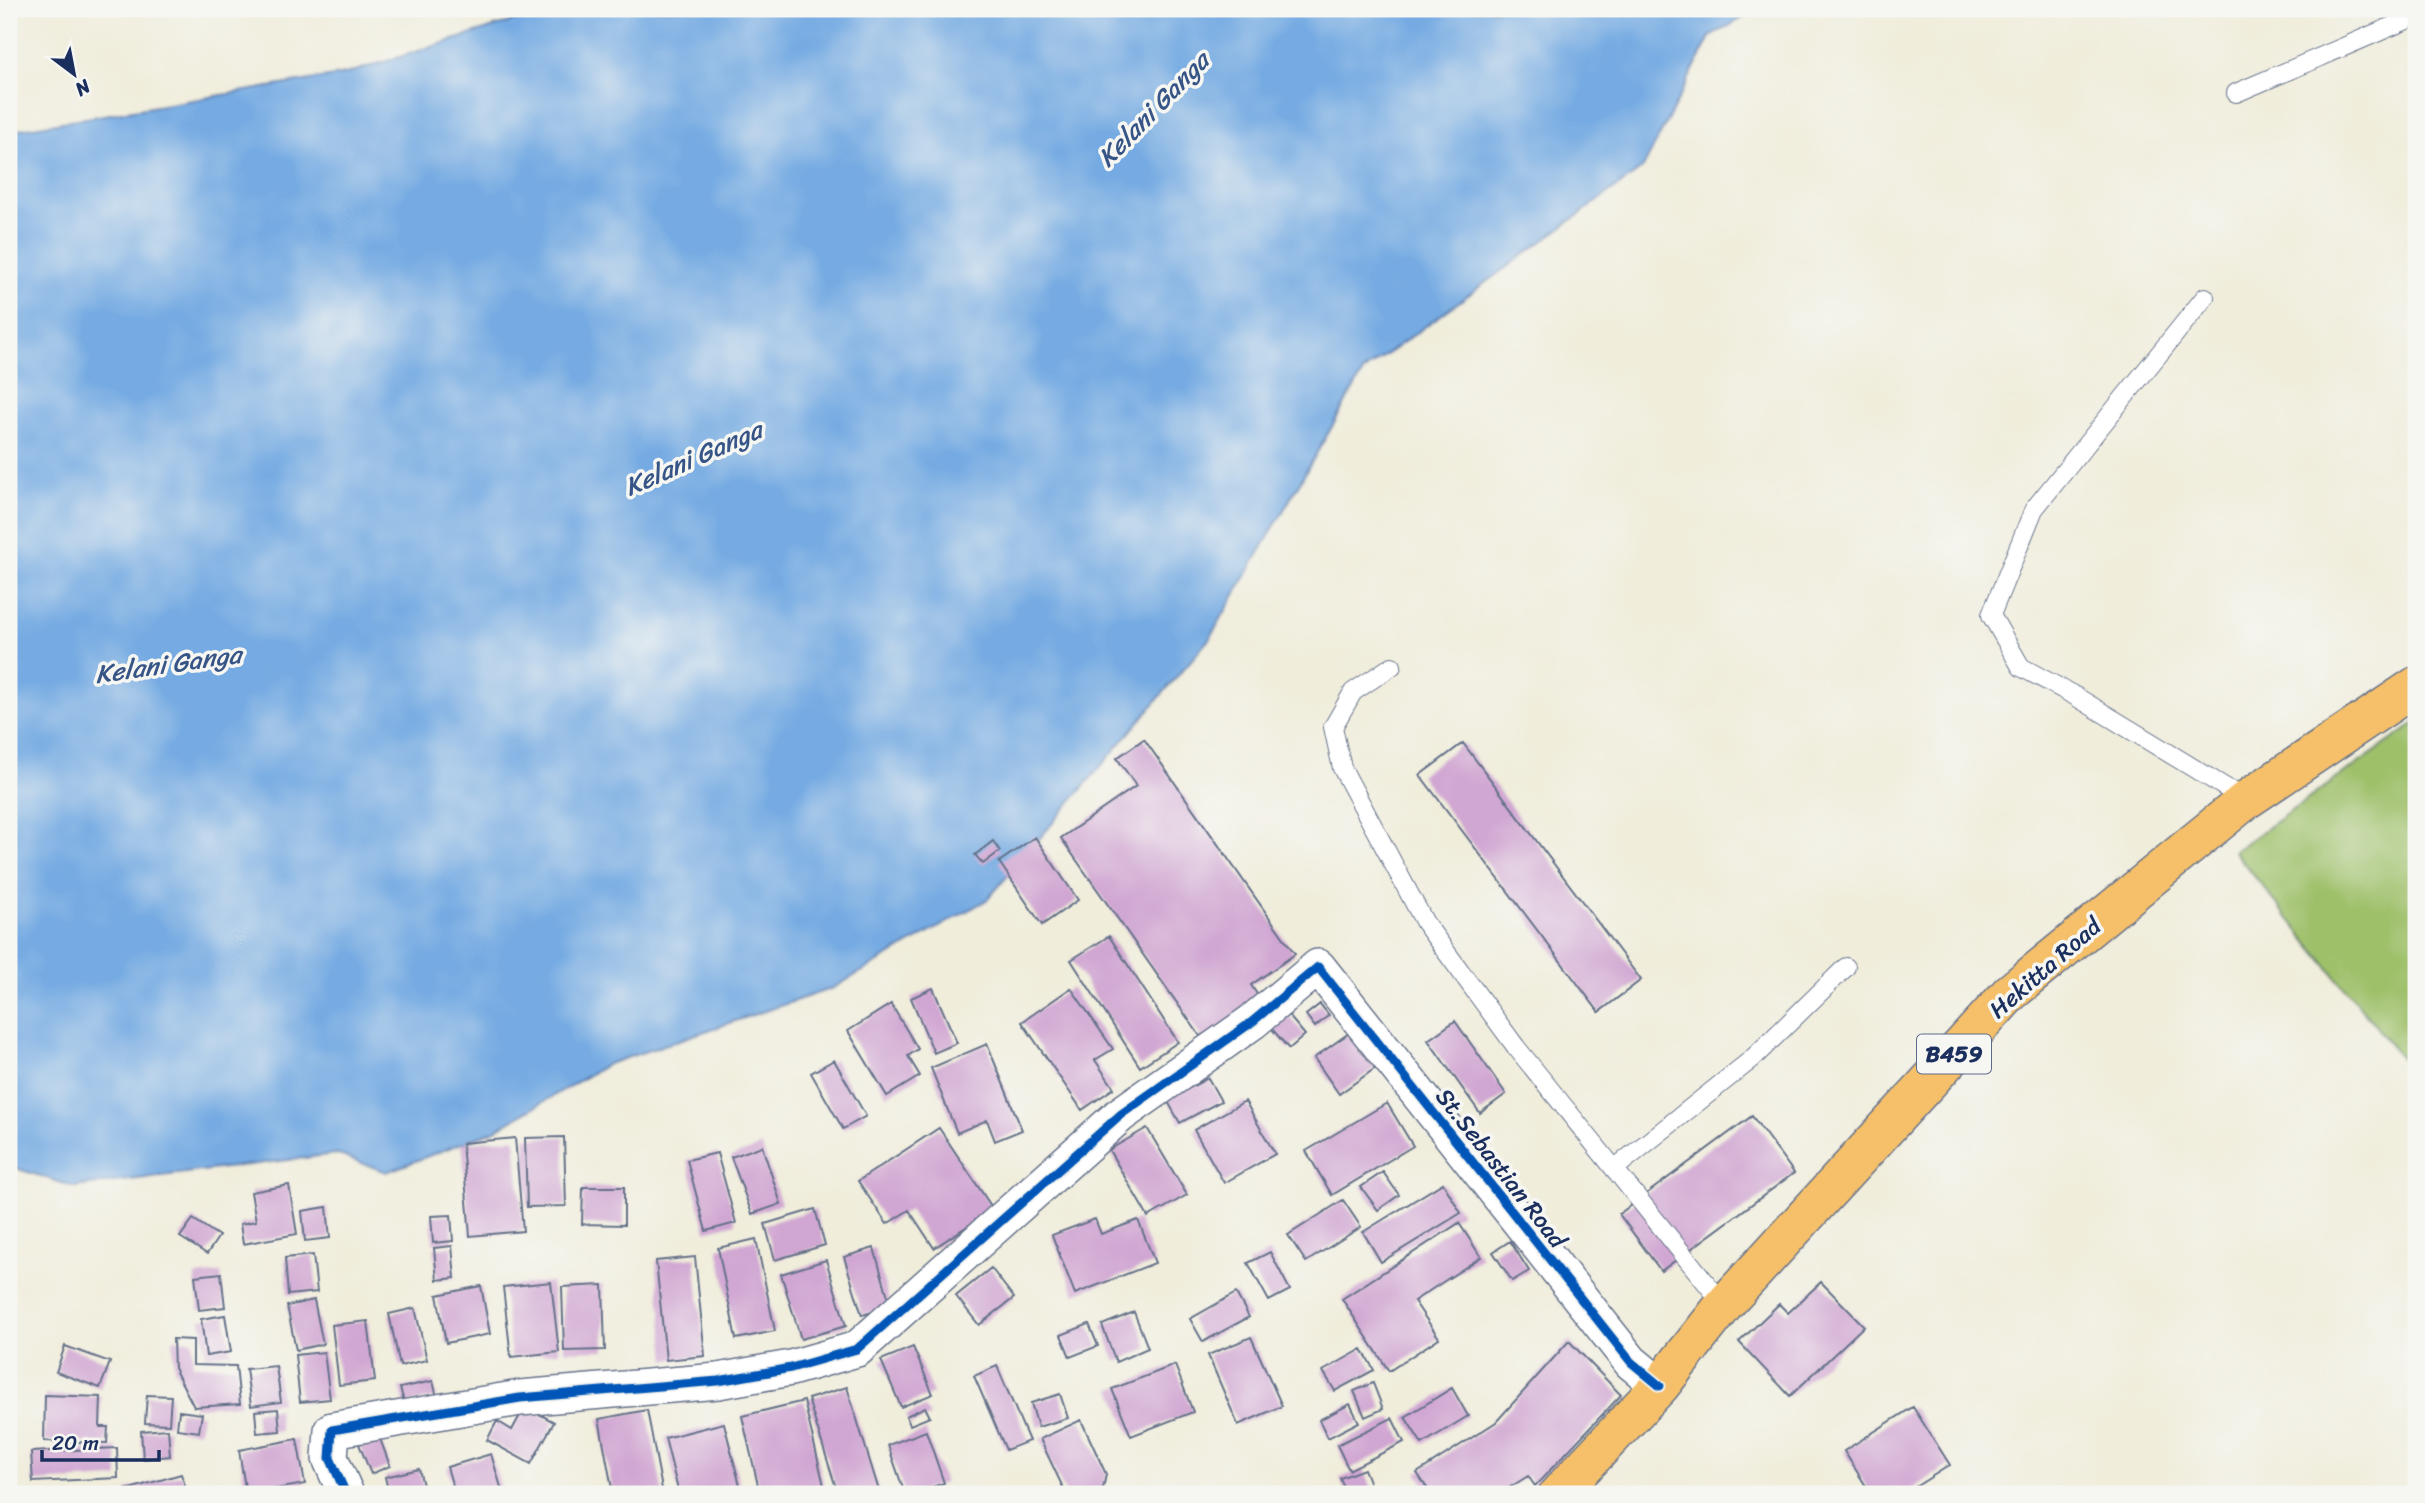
<svg xmlns="http://www.w3.org/2000/svg" width="2425" height="1503" font-family="Sriracha,sans-serif">
<rect width="100%" height="100%" fill="#f6f6f2"/>
<filter id="ink" filterUnits="userSpaceOnUse"><feTurbulence type="fractalNoise" baseFrequency=".0143" numOctaves="2"/><feDisplacementMap in="SourceGraphic" scale="14" xChannelSelector="R" yChannelSelector="G"/><feConvolveMatrix kernelMatrix="1 2 1 2 8 2 1 2 1" color-interpolation-filters="sRGB"/></filter>
<filter id="wash" filterUnits="userSpaceOnUse"><feTurbulence type="fractalNoise" baseFrequency=".00686" numOctaves="4" result="noise"/><feDisplacementMap in="SourceGraphic" scale="28" xChannelSelector="R" yChannelSelector="G"/><feGaussianBlur stdDeviation="1.57" result="paint"/><feColorMatrix in="noise" values="0 0 0 0 0 0 0 0 0 0 0 0 0 0 0 0 0 1.4 0 .05"/><feComposite in="paint" operator="in"/></filter>
<g filter="url(#wash)">
<rect width="100%" height="100%" fill="#f0eddb"/>
<path fill="#9ec069" stroke="#5c7864" stroke-width="2" d="M2416,723V1076L2234,851Z"/>
<path fill="#74aae2" stroke="#486ca0" stroke-width="2" d="M534,9H1758L1710,37L1643,168L1364,371L1210,638L988,899L833,988L608,1064L493,1131L387,1172L336,1154L74,1187L9,1166V131L346,74L532,15Z"/>
<g id="blocks">
<path fill="#d0a6d2" d="M1144,739L1295,954L1251,985L1260,999L1203,1040L1061,838L1136,786L1117,758Z
M1463,743L1641,980L1599,1012L1420,775Z
M1035,837L1078,900L1042,925L999,862Z
M993,841L1000,851L983,864L975,855Z
M1109,936L1178,1042L1140,1067L1071,960Z
M933,988L957,1043L934,1053L911,998Z
M1071,988L1113,1049L1095,1060L1114,1088L1082,1110L1022,1022Z
M891,1004L918,1049L908,1056L920,1076L887,1096L848,1031Z
M1320,1004L1329,1015L1315,1027L1306,1015Z
M1283,1009L1305,1035L1289,1049L1267,1023Z
M1455,1021L1506,1094L1480,1113L1428,1040Z
M1352,1031L1377,1067L1339,1094L1314,1058Z
M987,1044L1022,1130L995,1141L987,1120L957,1133L931,1068Z
M834,1060L866,1116L843,1129L811,1073Z
M1208,1078L1221,1101L1180,1123L1167,1100Z
M1245,1101L1275,1154L1224,1183L1194,1130Z
M1387,1103L1413,1146L1332,1195L1306,1151Z
M1752,1116L1794,1173L1661,1271L1619,1214Z
M939,1128L993,1209L934,1248L909,1210L887,1224L858,1181Z
M1147,1128L1187,1195L1148,1217L1109,1150Z
M564,1137L566,1206L527,1207L525,1138Z
M515,1138L523,1231L470,1236L462,1143Z
M762,1146L781,1204L752,1214L731,1157Z
M717,1153L736,1223L706,1231L687,1160Z
M1383,1172L1399,1195L1378,1210L1361,1187Z
M1443,1183L1461,1213L1381,1262L1363,1232Z
M289,1185L297,1234L243,1244L240,1224L256,1221L251,1192Z
M583,1187H624V1225L582,1224Z
M1343,1200L1361,1227L1306,1262L1288,1235Z
M327,1207L330,1238L305,1241L302,1211Z
M815,1209L825,1245L775,1260L765,1224Z
M451,1215L453,1241L433,1243L431,1216Z
M193,1219L219,1236L207,1254L180,1237Z
M1095,1219L1101,1234L1138,1220L1155,1263L1075,1294L1052,1235Z
M1459,1223L1481,1257L1414,1301L1439,1338L1389,1371L1342,1299Z
M756,1239L775,1331L736,1339L718,1248Z
M1510,1241L1529,1271L1512,1281L1493,1252Z
M452,1246L455,1278L437,1280L434,1248Z
M874,1248L891,1307L862,1315L844,1257Z
M1270,1252L1290,1290L1269,1301L1248,1263Z
M313,1255L317,1292L288,1295L285,1258Z
M695,1257L705,1356L666,1360L656,1261Z
M826,1260L846,1326L801,1339L781,1274Z
M991,1268L1014,1298L979,1325L956,1296Z
M221,1273L225,1307L199,1310L195,1276Z
M551,1282L559,1352L511,1357L503,1287Z
M1821,1282L1864,1326L1790,1396L1739,1342L1779,1304L1788,1313Z
M603,1285L605,1350L564,1351L562,1287Z
M481,1286L490,1334L446,1343L437,1295Z
M1236,1293L1249,1317L1203,1342L1190,1319Z
M314,1300L323,1344L296,1350L287,1306Z
M415,1308L427,1360L400,1366L389,1314Z
M1134,1312L1148,1348L1116,1362L1102,1325Z
M225,1315L231,1352L206,1356L201,1319Z
M368,1321L375,1381L339,1385L332,1325Z
M1089,1324L1098,1346L1070,1357L1061,1335Z
M1251,1337L1282,1406L1238,1425L1208,1355Z
M173,1339L193,1340V1365L236,1366L240,1404L194,1407L174,1368Z
M1569,1341L1621,1395L1535,1486L1528,1476L1499,1494H1431L1417,1473L1496,1422Z
M65,1346L110,1362L100,1388L56,1372Z
M913,1347L933,1394L901,1407L881,1360Z
M1362,1349L1374,1370L1335,1391L1323,1371Z
M324,1352L330,1399L300,1402L295,1355Z
M1175,1365L1193,1412L1131,1436L1112,1389Z
M276,1366L281,1402L251,1406L246,1369Z
M997,1366L1029,1441L1006,1450L974,1376Z
M433,1381L437,1397L405,1405L400,1388Z
M1373,1383L1383,1409L1365,1417L1354,1391Z
M847,1387L880,1494H838L808,1399Z
M1452,1388L1468,1416L1422,1444L1405,1417Z
M1060,1394L1068,1418L1038,1427L1031,1403Z
M45,1395L101,1397L100,1427H108L107,1443L44,1441Z
M147,1395L171,1396L169,1424L145,1423Z
M804,1401L826,1494H760L742,1416Z
M1350,1404L1359,1422L1328,1438L1319,1420Z
M525,1406L554,1422L531,1464L487,1440L497,1421L512,1430Z
M925,1407L930,1417L910,1425L906,1416Z
M1913,1407L1950,1465L1904,1494H1871L1844,1451Z
M278,1409L280,1431L257,1433L255,1411Z
M647,1410L663,1494H613L599,1419Z
M179,1411L202,1414L199,1432L177,1429Z
M1392,1418L1404,1442L1349,1470L1337,1445Z
M1081,1420L1106,1474L1102,1494H1066L1040,1439Z
M724,1423L742,1494H679L665,1438Z
M168,1429L170,1456L143,1459L141,1431Z
M926,1431L944,1483L912,1494H905L888,1445Z
M379,1436L390,1466L371,1474L359,1444Z
M297,1439L305,1484L246,1494L239,1450Z
M117,1448L118,1478L33,1482L31,1452Z
M491,1454L503,1494H455L447,1467Z
M419,1469L425,1494H389L385,1477Z
M1364,1469L1374,1494H1346L1340,1478Z
M181,1474L188,1494H127L126,1490Z"/>
</g>
</g>
<g filter="url(#ink)">
<use href="#blocks" fill-opacity="0" stroke="#66728a" stroke-width="2"/>
<g fill="none" stroke-linecap="round" stroke-linejoin="round">
<g stroke="#66728a" stroke-width="20">
<path id="service" d="M2236,93L2416,16
M2205,297L2034,509L1991,615L2021,667L2075,696L2246,800
M1392,666L1353,692L1333,727L1342,768L1425,923L1516,1047L1724,1305
M1614,1169L1752,1059L1846,967"/>
</g>
<g stroke="#66728a" stroke-width="38">
<path id="minor" d="M346,1494L330,1458L332,1430L520,1398L718,1381L791,1368L857,1349L1120,1115L1252,1022L1318,967L1631,1362L1660,1386"/>
</g>
<g stroke="#66728a" stroke-width="41">
<path id="primary" d="M1558,1494L1660,1386L1724,1305L2010,993L2246,800L2416,686"/>
</g>
<use href="#service" stroke="#fff" stroke-width="18"/>
<use href="#minor" stroke="#fff" stroke-width="35"/>
<use href="#primary" stroke="#f6c06b" stroke-width="38"/>
<g stroke="#f6f6f2" stroke-width="13">
<path id="cycleway" d="M346,1494L330,1458L332,1430L520,1398L718,1381L791,1368L857,1349L1120,1115L1252,1022L1318,967L1631,1362L1660,1386"/>
</g>
<use href="#cycleway" stroke="#0057b8" stroke-width="9"/>
</g>
</g>
<g text-anchor="middle" dominant-baseline="central" stroke-width="7" stroke-linejoin="round" paint-order="stroke">
<rect fill="#f6f6f2" stroke="#5d6b8a" stroke-width="2" x="1917" y="1034.5" width="74" height="39" rx="5"/>
<g font-size="23" font-weight="bold" fill="#1b2f5e">
<text x="1954" y="1054">B459</text>
</g>
<g font-size="24" fill="#1b2f5e" stroke="#f6f6f2">
<text transform="translate(2045 968) rotate(-41)">Hekitta Road</text>
<text transform="translate(1501 1168) rotate(52)">St.Sebastian Road</text>
</g>
<g font-size="26" font-style="italic" fill="#365486" stroke="#f6f6f2">
<text transform="translate(1153 109) rotate(-46)">Kelani Ganga</text>
<text transform="translate(693 458) rotate(-24)">Kelani Ganga</text>
<text transform="translate(168 664) rotate(-8)">Kelani Ganga</text>
</g>
</g>
<rect width="2425" height="1503" fill="none" stroke="#f6f6f2" stroke-width="35"/>
<g transform="translate(74 74) rotate(148)" stroke="#f6f6f2" stroke-width="5" paint-order="stroke">
<path d="M0-5L12 26L0 18L-12 26Z" fill="#1b2f5e"/>
<text y="-10" font-size="19" font-weight="bold" text-anchor="middle" fill="#1b2f5e">N</text>
</g>
<path d="M42 1450v10h117v-10" fill="none" stroke="#1b2f5e" stroke-width="3.5"/>
<text x="52" y="1450" font-size="21" fill="#1b2f5e" stroke="#f6f6f2" stroke-width="5" paint-order="stroke">20 m</text>
</svg>
